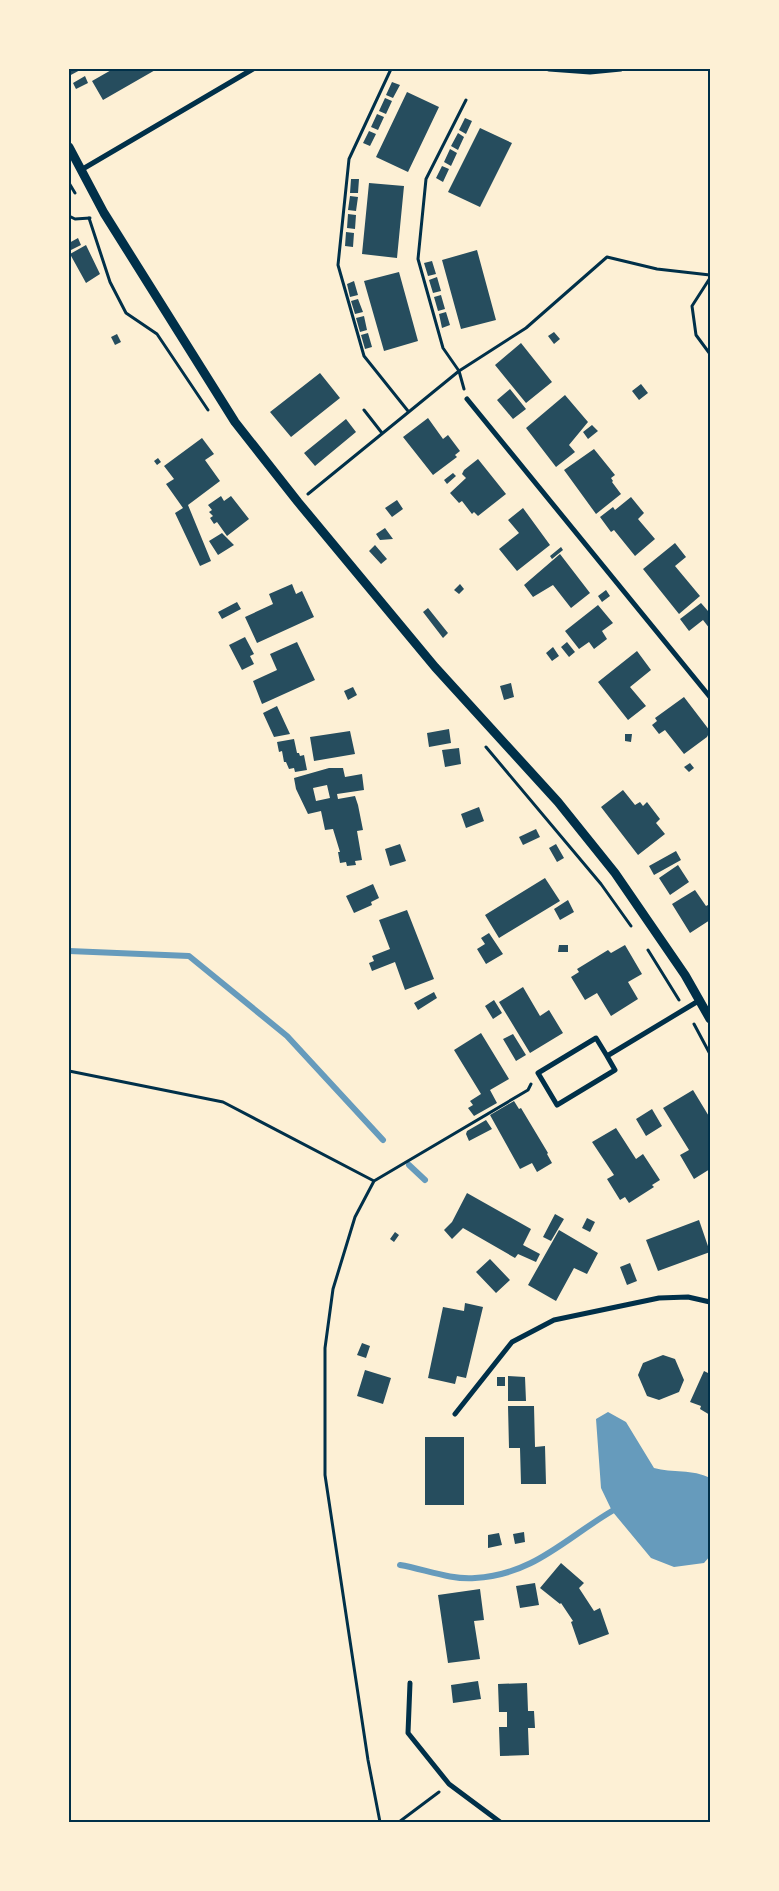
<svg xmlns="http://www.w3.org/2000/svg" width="779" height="1891" font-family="Overpass,sans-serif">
<rect width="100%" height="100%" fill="#fdf0d5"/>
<path fill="#669bbc" d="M608,1412L626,1422L654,1468C672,1473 693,1469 710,1478V1556L704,1563L674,1567L651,1558L612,1511L601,1488L596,1419Z"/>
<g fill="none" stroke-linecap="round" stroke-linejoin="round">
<path stroke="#669bbc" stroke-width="6" d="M69,951L189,956L287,1036L383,1140
M409,1165L425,1180
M400,1565C424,1569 450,1580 475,1578C533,1575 566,1538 612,1511"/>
</g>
<path fill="#264d5e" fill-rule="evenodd" d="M69,69H82L69,76Z
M113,69H157L103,100L92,81Z
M85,76L88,83L76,89L73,83Z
M392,82L400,85L393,98L386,95Z
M407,92L439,107L408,172L376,157Z
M385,98L392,101L386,114L379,111Z
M377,114L384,117L378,130L371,127Z
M465,118L472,121L466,134L459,130Z
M480,128L512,143L480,207L448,192Z
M369,131L376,134L370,146L363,143Z
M458,133L464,137L458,150L451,146Z
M450,149L457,153L451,166L444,162Z
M442,166L449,169L443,182L436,178Z
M351,179H359L358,193H350Z
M369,183L404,186L397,258L362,254Z
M350,196L358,197L356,211L348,210Z
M348,214L356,215L355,229L347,228Z
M346,232L354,233L353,247L345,246Z
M78,238L81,245L69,251V243Z
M86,245L100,274L86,283L70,254Z
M477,250L496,320L461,329L442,260Z
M432,261L436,274L428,276L424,263Z
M399,272L418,341L384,351L364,281Z
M437,277L441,291L433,293L429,280Z
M354,281L358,295L350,297L347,284Z
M441,295L445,309L438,311L434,297Z
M358,299L363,312L355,314L351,301Z
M446,312L450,325L442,328L439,314Z
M364,316L367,330L360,332L356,318Z
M554,332L560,339L554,344L548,336Z
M368,333L372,347L365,349L361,335Z
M117,334L121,342L115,345L111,337Z
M521,343L552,382L526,403L495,365Z
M320,373L340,398L291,437L270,412Z
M641,384L648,393L639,400L632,391Z
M510,389L526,409L513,419L497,400Z
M565,395L588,422L569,445L575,452L556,467L526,428Z
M428,418L443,439L448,435L460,451L455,455L457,457L433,475L403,437Z
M346,419L356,432L315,466L304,453Z
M592,425L598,431L588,439L583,432Z
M202,438L214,454L205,460L220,481L188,505L211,561L200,566L175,513L183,508L166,484L174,479L164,466Z
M594,449L615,475L611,478L613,481L612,482L621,494L596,514L564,470Z
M158,458L161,462L157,465L154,461Z
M478,459L506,494L478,516L474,512L472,514L462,501L459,503L450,493L466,478L462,474L464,470Z
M453,473L456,476L447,484L444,480Z
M221,496L224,501L231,496L249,519L227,536L217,522L214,524L210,518L213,516L209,512L212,510L208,505Z
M631,497L644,513L638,519L655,539L635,556L614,530L611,532L600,517L613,507L615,510Z
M397,500L403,509L392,517L385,508Z
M523,508L550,545L517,571L499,549L519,533L508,520Z
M385,528L393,539L380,540L376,534Z
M222,533L234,545L218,555L209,541Z
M675,543L686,557L675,566L700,596L679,614L643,569Z
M375,545L387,559L381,564L369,551Z
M561,547L563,550L552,559L550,556Z
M560,554L590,593L571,608L553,585L533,597L524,585Z
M292,584L296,594L302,591L314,617L257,643L245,617L273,604L269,594Z
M460,584L464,589L459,594L454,590Z
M606,590L610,596L602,602L598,596Z
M237,602L241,609L222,619L218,612Z
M701,603L708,611L710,609V629L703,620L689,631L680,619Z
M598,605L613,623L602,631L607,639L594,649L589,642L579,649L565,631Z
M428,608L448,633L443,638L423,612Z
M245,637L254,654L250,656L254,664L242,670L229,645Z
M297,642L315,680L262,704L253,681L277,670L270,654Z
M567,642L575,652L569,657L561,647Z
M553,647L559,656L552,661L546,653Z
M637,651L651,670L630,687L646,706L628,720L598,682Z
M511,683L514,697L504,700L500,686Z
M353,687L357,695L348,700L344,691Z
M684,697L710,731L707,737L684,754L665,730L659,734L652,725L657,721L655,718Z
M277,706L290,734L274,737L263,713Z
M449,729L451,743L429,747L427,733Z
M350,731L355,754L314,761L310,737Z
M625,734H632L631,742L625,741Z
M294,739L297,753H299L300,756L304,755L307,770L295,772L294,768L289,769L286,762H284L282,751L279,752L277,742Z
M459,748L461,764L445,767L442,750Z
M690,763L694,768L689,772L684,767Z
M329,768H343L345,777L362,774L364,790L337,794L338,799L355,796L358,805L363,830L357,831L362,860L355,861L356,865L347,866L346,862L340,863L338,852H340L333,829L325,830L321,811L308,814L296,789L294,778ZM327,785L330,798L316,801L313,788Z
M623,790L635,805L640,802L643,806L647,802L660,819L656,823L665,834L638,855L601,807Z
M479,807L484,821L466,828L461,814Z
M536,829L540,837L523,845L519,837Z
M400,844L406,861L390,866L385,849Z
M556,844L564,858L557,862L549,848Z
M676,851L681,860L654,875L649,866Z
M678,865L689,882L670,895L659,878Z
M545,878L560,901L499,938L485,915Z
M373,884L379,898L371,902L372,905L354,913L346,896Z
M695,890L706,906L710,904V920L690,933L672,904Z
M568,900L574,912L560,920L554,909Z
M407,910L434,979L405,990L395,962L372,971L369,963L374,961L372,956L390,949L379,920Z
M489,933L503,954L486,964L477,949L485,944L481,938Z
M559,945H568V952H558Z
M625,945L642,974L628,982L638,999L611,1016L597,993L585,1000L571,977L579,972L577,969L608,950L611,953Z
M523,987L540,1016L549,1010L563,1033L530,1053L499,1002Z
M434,992L437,998L418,1010L414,1003Z
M494,1000L502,1013L493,1019L485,1006Z
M481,1033L509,1079L490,1090L497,1103L474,1116L468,1108L473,1105L470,1101L481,1094L454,1050Z
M513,1034L526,1055L516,1061L503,1039Z
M693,1090L710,1118V1169L694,1179L680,1155L689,1150L663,1108Z
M514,1101L519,1109L521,1108L548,1153L547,1154L552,1163L537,1172L532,1163L520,1169L490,1115Z
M652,1109L662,1126L646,1136L636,1119Z
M486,1120L492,1129L469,1141L466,1134L467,1131Z
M616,1128L636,1159L643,1154L660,1180L652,1185L654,1187L629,1203L625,1197L620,1200L607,1179L614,1175L592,1142Z
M467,1193L531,1229L523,1245L540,1254L536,1262L518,1254L515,1258L463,1228L452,1239L444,1230L452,1222Z
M555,1214L564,1219L551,1241L543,1237Z
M587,1218L595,1222L590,1232L582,1228Z
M699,1220L710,1252L658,1271L646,1240Z
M559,1230L598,1253L587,1274L574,1268L556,1301L528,1285Z
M395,1232L399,1235L394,1242L390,1239Z
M490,1259L510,1280L496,1293L476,1272Z
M630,1263L637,1281L627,1285L620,1267Z
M465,1303L483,1307L466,1378L457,1376L455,1384L428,1378L443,1307L464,1311Z
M362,1343L370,1346L366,1358L357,1355Z
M663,1355L675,1359L684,1380L679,1392L659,1400L647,1396L638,1375L643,1363Z
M365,1370L391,1378L383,1404L357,1396Z
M704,1371L710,1374V1415L700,1409L701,1406L690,1402Z
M508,1376L525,1377L526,1401H508Z
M497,1377H505V1386H497Z
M508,1406H534L535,1447L545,1446L546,1484H521L520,1448H509Z
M425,1437H464V1505H425Z
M524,1532L525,1542L515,1544L513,1534Z
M499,1533L502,1545L488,1548V1535Z
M561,1563L584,1583L579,1588L594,1611L600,1608L609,1634L579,1645L571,1622L573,1621L561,1603L560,1604L540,1588Z
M535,1583L539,1605L520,1608L516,1586Z
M480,1589L484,1620L474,1621L480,1659L448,1663L438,1595Z
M478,1681L481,1699L453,1703L451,1685Z
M527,1683L528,1711H534L535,1728H528L529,1755L500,1756L499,1727H507V1712H499L498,1684Z"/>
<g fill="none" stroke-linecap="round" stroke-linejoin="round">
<path stroke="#003049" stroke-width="3" d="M391,69L349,159L338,265L364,356L408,411
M69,183L75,193
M69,216L75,219L90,218
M89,218L110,282L126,313L157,334L208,410
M710,278L692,306L696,335L710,354
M464,389L459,371L443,348L418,259L426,179L466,100
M364,410L382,433
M308,494L459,371L526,328L607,257L657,269L710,275
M486,747L601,884L631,926
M648,950L679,1000
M694,1024L710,1054
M69,1071L223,1102L374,1181
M380,1822L368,1760L325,1475V1348L333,1289L355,1217L374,1181L528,1090L531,1084
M399,1822L439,1792"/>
<path stroke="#003049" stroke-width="5" d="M549,69L590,72L621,69
M81,170L253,69
M467,399L710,697
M607,1056L596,1038L538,1073L557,1105L615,1070L607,1056L700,1000
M455,1414L512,1342L554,1320L659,1298L688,1297L710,1302
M410,1683L408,1733L449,1784L500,1822"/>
<path stroke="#003049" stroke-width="9" d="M69,147L104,213L235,422L298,502L435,667L558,802L615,873L685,975L710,1019"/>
</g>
<rect width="779" height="1891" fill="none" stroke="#fdf0d5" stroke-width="140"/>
<rect x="70" y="70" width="639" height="1751" fill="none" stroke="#003049" stroke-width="2"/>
</svg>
